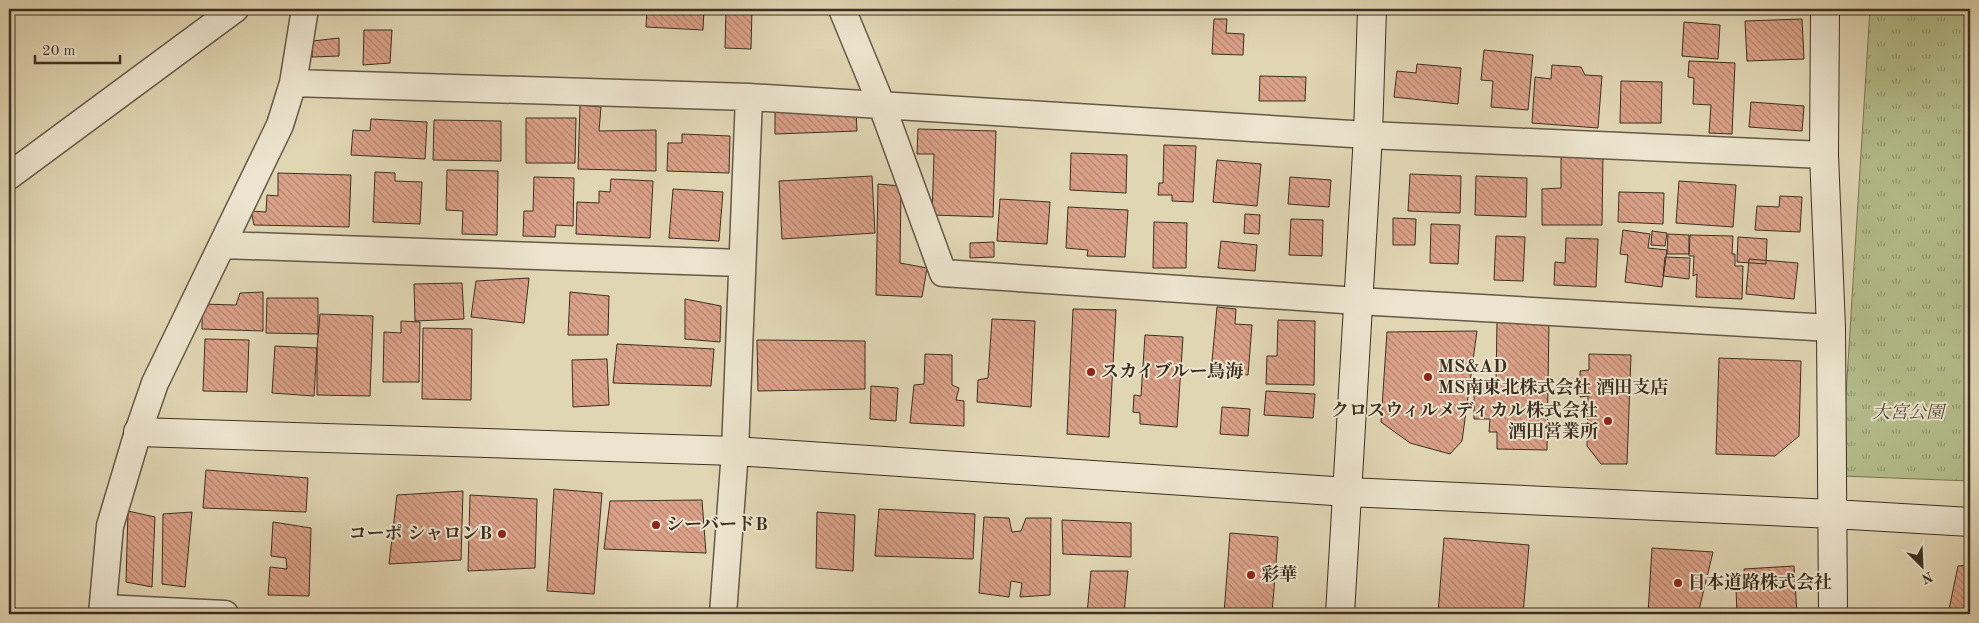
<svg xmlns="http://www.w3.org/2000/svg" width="1979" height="623" font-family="'Old Standard TT','Noto Serif JP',serif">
<defs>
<pattern id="grass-tufts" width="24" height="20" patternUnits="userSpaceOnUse" patternTransform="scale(1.25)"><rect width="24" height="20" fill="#b4bd8c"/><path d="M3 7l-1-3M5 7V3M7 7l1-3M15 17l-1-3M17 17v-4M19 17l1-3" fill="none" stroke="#949a72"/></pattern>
<pattern id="building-back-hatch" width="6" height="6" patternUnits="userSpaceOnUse" patternTransform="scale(1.25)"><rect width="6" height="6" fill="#dba188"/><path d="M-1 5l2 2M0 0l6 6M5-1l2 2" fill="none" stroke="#b3846f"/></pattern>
</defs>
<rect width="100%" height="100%" fill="#e1d6b4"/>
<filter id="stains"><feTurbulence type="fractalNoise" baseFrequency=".004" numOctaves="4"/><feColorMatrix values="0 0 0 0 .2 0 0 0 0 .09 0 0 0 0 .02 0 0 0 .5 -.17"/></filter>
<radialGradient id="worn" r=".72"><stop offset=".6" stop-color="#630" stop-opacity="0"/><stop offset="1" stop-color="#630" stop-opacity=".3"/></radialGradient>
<path fill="url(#grass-tufts)" stroke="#787656" d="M1870,9H1970V481L1841,476Z"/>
<path fill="url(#building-back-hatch)" stroke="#3c2f20" d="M647,9H704L703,30L646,27Z
M726,9H752L751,49L725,48Z
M1214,19H1227L1226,33L1244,34L1243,55L1212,54Z
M1802,19L1804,59L1747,61L1745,21Z
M1684,22L1720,25L1718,59L1682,56Z
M364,30H392L390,63L363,65Z
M339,38V56L312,57L313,41Z
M1484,50L1533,55L1528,110L1491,107L1493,81L1481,80Z
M1689,61L1735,63L1732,134L1709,133L1711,105L1693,104L1694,78L1688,77Z
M1417,64L1461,68L1458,104L1394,97L1397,71L1416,73Z
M1552,65L1581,67L1585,75L1602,76L1598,128L1532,123L1535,77L1551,79Z
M1260,76L1306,77L1305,101H1259Z
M1621,81L1662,82L1661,123H1620Z
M1751,102L1804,106L1802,131L1749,127Z
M580,105L601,107L599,131L656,130V171L578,169Z
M856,110L857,131L775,134V111Z
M526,118H576L575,163H526Z
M371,119L427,122L425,159L351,155L353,130L370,131Z
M434,120L501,121V161L433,160Z
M918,129L996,131L993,217L932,215L934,154H917Z
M682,134L730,136L729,173L667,171L668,143H682Z
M1164,145L1196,146L1193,202L1172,201V195H1158L1159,183H1163Z
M1071,153L1127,155L1126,193L1070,190Z
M1561,153H1603L1602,225H1542V189L1561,188Z
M1217,160L1261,164L1257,206L1213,202Z
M447,170L498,171L497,235L462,234L463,211L446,210Z
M375,172L395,173V181L422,182L420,224L373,222Z
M278,173L351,175L349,227L254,225L251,211L266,212L267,195L278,196Z
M1410,174L1461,176L1460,213L1408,211Z
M872,176L875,233L782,239L779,181Z
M1476,176L1527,178L1526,217L1475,215Z
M534,177L574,178L573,226L556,225L555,237L523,236L524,211H533Z
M1290,177L1331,180L1329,207L1288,204Z
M611,179L653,181L650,238L576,234L577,202L599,203V191L610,192Z
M1679,181L1736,185L1733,227L1676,223Z
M878,184L901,186L900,263L927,268L922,297L876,295Z
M673,189L723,192L719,241L669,238Z
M1619,192L1664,193L1663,224L1618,222Z
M1780,196L1802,197L1800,232L1755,230L1757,206L1779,207Z
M1000,199L1050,202L1047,244L997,241Z
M1068,207L1128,210L1125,257L1087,256L1088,250L1066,248Z
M1245,214L1260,215L1259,234L1244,233Z
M1393,218L1416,219L1415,245H1393Z
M1291,219L1323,220L1322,256L1289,255Z
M1154,222L1187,223L1186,268H1153Z
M1431,224L1460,225L1458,264L1430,263Z
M1623,230L1650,234L1648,248L1667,250L1662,287L1625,282L1628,255L1620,254Z
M1652,231L1667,233L1665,246L1651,245Z
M1668,234L1689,235V254H1667Z
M1690,235L1733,236L1732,254H1735V266H1743L1742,299L1696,297L1697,274L1693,276L1694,256H1689Z
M1496,236L1525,237L1523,281L1494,280Z
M1738,237L1767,239L1766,264L1737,262Z
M1566,238L1598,239L1596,287L1554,285L1555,262L1565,263Z
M1221,241L1257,245L1255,271L1218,268Z
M994,242V257L970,258V243Z
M1665,257L1690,258L1689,279L1663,276Z
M1749,259L1798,263L1794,299L1746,294Z
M529,278L524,323L471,317L476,281Z
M462,283L464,319L415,321L414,284Z
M263,292V331L202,329V304L236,305L240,293Z
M570,292L609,296L608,335H568Z
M267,298H318V334L266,333Z
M685,299L721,306L720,342L685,339Z
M1217,307L1236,309L1235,324L1252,325L1248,375L1211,372Z
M1073,309L1116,310L1109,437L1067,434Z
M320,314L373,316L370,396L317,395V348Z
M992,319L1035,321L1031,407L977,402L978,380L988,378Z
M1278,320L1315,321L1314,385L1266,384L1267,356H1277Z
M1497,320L1549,321L1547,450L1497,449V432H1489L1490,419H1474V383L1496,384Z
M401,321L420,322L419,382H383L384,332L401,333Z
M423,328L472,329L471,400L422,399Z
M1477,331L1462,441L1450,454L1410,443L1381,422L1387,332Z
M1145,335L1183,337L1177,427L1140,424V413L1133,412L1134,395L1141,396Z
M205,339L249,340L247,392L203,391Z
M757,340L865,341V389L758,391Z
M617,344L714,349L711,386L613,383Z
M275,346L317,348L314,396L272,393Z
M925,354L952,355V385L959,388L956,400L964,401V426L910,423L914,385L924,384Z
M1589,354L1631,355L1627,464H1601L1587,446L1588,396L1580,397V371L1589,370Z
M1719,358L1801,361L1799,436L1775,456L1716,454Z
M607,359L609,405L573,407L572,360Z
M871,386L898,388L896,421L870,419Z
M1266,391L1315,394L1313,418L1264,415Z
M1222,407L1250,409L1248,436L1220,434Z
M206,470L308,478L306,512L203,508Z
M554,489L602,493L594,594L547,591Z
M463,491L461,560L389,564L397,495Z
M470,495L537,499L535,568L468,571Z
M702,500L706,553L604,549L610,501Z
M879,509L975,514L973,559L875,556Z
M128,511L155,517L152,587L126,582Z
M192,512L185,587L162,584L163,514Z
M817,512L855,515L853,571L816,568Z
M984,517L1009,518L1012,532L1021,531L1026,518H1051L1050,595L1020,597L1022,583L1011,581L1009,597L979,593Z
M1062,520L1131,523V557L1063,554Z
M273,522L311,528L309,596L268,595L270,567L287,569L286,558L271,556Z
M1230,533L1278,537L1272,614H1224Z
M1444,538L1529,545L1523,614H1430V613H1438Z
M1652,548L1713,552L1698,614H1648Z
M1970,565V614H1948L1958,566Z
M1794,566L1797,614H1737L1736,589L1745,588L1744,569Z
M1091,571H1128L1124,614H1087Z"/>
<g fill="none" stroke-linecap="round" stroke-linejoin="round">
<g stroke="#655945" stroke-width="29">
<path id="street" d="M842,9L882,106L943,273L1358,301L1831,328
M293,83L749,97L1368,135L1824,155
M9,176L235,9
M223,245L742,263
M103,608L225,614
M102,614L110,526L138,432L155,383L280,125L293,83L305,9
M723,614L735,451L749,97"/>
</g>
<g stroke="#3c2f20" stroke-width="30">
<path id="secondary" d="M1825,9L1824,155L1831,328L1833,614
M138,432L735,451L1348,492L1833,514L1970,522
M1340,614L1368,135L1372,9"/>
</g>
<use href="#street" stroke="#ece4ce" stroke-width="26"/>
<use href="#secondary" stroke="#ece4ce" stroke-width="28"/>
</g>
<g fill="#8f2418" stroke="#ece4ce" stroke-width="2">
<circle cx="1091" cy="372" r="5"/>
<circle cx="1428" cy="377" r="5"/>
<circle cx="1608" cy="421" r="5"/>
<circle cx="656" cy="525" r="5"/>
<circle cx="502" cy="534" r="5"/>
<circle cx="1251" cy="575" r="5"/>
<circle cx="1678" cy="583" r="5"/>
</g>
<g text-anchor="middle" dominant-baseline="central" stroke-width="4" stroke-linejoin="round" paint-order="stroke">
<g font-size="18" font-weight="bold" fill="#3c2f20" stroke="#ece4ce" text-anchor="start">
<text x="1438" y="367">MS&amp;AD<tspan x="1438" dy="21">MS南東北株式会社 酒田支店</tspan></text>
<text x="1101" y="372">スカイブルー鳥海</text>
<text x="1598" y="411" text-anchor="end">クロスウィルメディカル株式会社<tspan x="1598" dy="21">酒田営業所</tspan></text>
<text x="666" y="525">シーバードB</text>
<text x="492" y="534" text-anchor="end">コーポ シャロンB</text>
<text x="1261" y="575">彩華</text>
<text x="1688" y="583">日本道路株式会社</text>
</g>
<g font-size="18" font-style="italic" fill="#544b36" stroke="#ece4ce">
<text x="1908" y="413">大宮公園</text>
</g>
</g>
<rect width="1979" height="623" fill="none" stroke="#e1d6b4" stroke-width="30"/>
<rect x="10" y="10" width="1959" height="603" fill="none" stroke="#3c2f20" stroke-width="2.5"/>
<rect x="15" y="15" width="1949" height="593" fill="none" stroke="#3c2f20"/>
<g transform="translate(1922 566) rotate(156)" stroke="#ece4ce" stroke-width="4" paint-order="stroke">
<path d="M0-4L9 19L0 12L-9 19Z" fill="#3c2f20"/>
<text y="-8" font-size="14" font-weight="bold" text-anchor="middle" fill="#3c2f20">N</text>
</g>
<path d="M35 55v8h85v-8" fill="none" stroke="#3c2f20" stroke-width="2.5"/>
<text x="42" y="55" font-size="15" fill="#3c2f20" stroke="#ece4ce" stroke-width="4" paint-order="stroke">20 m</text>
<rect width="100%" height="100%" filter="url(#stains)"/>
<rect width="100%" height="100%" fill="url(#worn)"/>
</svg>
